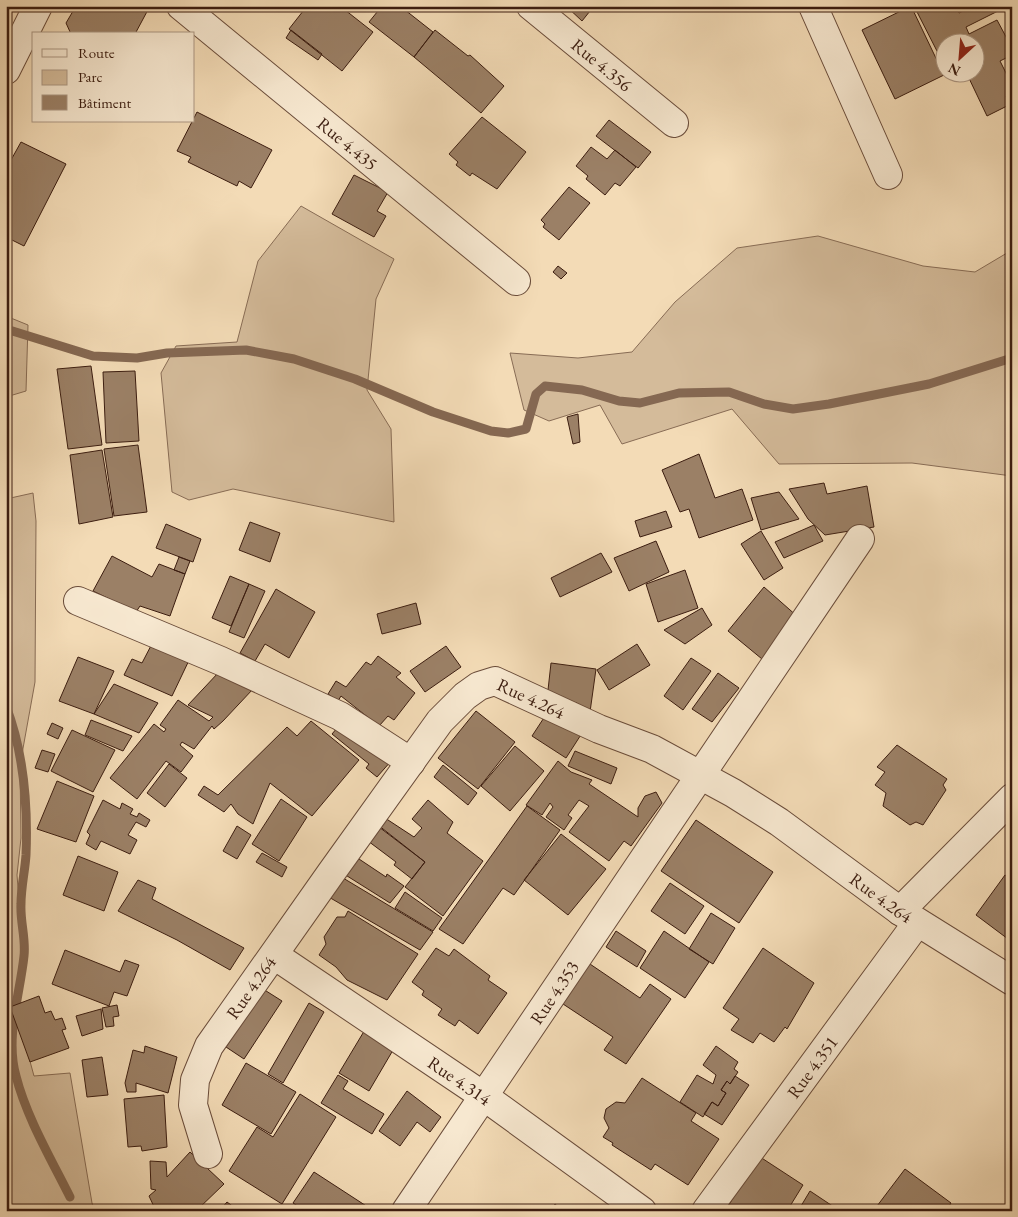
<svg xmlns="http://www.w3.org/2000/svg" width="1018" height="1217" font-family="'EB Garamond',serif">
<rect width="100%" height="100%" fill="#f3dbb6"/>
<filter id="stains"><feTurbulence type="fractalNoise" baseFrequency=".004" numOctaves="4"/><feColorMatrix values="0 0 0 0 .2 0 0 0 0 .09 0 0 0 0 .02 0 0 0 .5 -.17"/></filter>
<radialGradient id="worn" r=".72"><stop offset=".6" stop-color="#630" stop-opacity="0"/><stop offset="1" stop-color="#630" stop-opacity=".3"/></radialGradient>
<path fill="#d4bb9a" stroke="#886c55" d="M301,206L394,259L376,299L367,390L391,429L394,522L233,489L189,500L172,492L161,373L176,346L237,342L258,261Z
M818,236L923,266L975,272L1012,250V476L912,463L779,464L732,409L622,444L600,405L549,421L524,410L510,353L578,358L632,352L675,302L737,248Z
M6,316L28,325L26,391L6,397Z
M33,493L36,521L35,682L20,765L21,838L17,875L22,938L26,943L16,1010L34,1076L70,1073L92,1203L95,1211H6V499Z"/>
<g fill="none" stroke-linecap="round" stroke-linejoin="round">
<path stroke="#856852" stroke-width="9" d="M6,329L93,356L137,358L167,353L246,350L294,359L355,379L433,412L491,431L508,433L526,429L536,394L545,386L582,390L619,401L640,403L679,393L729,392L764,404L793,409L829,404L929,384L1012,358
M6,706C24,753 28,805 26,855C25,871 21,887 21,904C20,922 26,938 24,956C20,994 5,1038 16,1076C26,1116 51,1159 70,1197"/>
</g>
<path fill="#9b8066" stroke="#3c1d10" d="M76,6H150L135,34H71L66,23Z
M307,6H340L373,32L342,71L289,29Z
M382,6H400L433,32L414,57L369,22Z
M566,6H594L582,21Z
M911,6L944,75L895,99L862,30Z
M914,6H956L959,13L973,6H1008L966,27L969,34L997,20L1012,48V55L1000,61L1012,85V92L1006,96L1011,104L987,116L966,72H976V42H946V51L939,55Z
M291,30L322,54L318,60L286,38Z
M435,30L468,56L470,55L504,86L481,113L414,57Z
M197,112L272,150L251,188L239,181L237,186L188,162L191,157L177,151Z
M482,117L526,152L497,189L472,173L470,176L456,165L458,162L449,154Z
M609,120L651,152L638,168L596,136Z
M21,142L66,164L24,246L6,237V169Z
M591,147L607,159L615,150L636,167L620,186L615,183L605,195L586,179L588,176L576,166Z
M354,175L388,192L377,211L386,216L374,237L332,214Z
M569,187L590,203L559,240L543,227L545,224L541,220Z
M558,266L567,273L561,279L553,272Z
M91,366L102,445L68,449L57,369Z
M135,371L139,441L106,443L103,372Z
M578,414L580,442L573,444L567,417Z
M138,445L147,512L114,516L104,449Z
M102,450L113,517L79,524L70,455Z
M699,454L715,498L742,489L753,520L699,538L689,509L680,512L662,470Z
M824,483L827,494L867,486L874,527L825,535L808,519L789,489Z
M779,492L799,519L761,530L751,498Z
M666,511L672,527L640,537L635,521Z
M250,522L280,533L270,562L239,550Z
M166,524L201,539L193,562L156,548Z
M814,525L823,541L784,558L775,542Z
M761,531L783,568L764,580L741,544Z
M656,541L669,572L629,591L614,558Z
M601,553L612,572L560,597L551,578Z
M112,556L152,577L159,564L185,574L170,616L140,606L136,612L93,591Z
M179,557L190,561L185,574L174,570Z
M685,570L698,608L658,622L646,584Z
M230,576L249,584L231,626L212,618Z
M249,584L265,591L244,638L229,632Z
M764,587L798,617L762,659L728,631Z
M276,589L315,612L289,658L265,644L255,661L240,653Z
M416,603L421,624L382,634L377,614Z
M702,608L712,625L685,644L664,630Z
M155,638L192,654L172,696L124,675L132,659L142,663Z
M637,644L650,665L609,690L597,670Z
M446,646L461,667L425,692L410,671Z
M378,656L401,673L396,677L415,693L394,720L388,716L379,726L341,696L338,701L328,694L336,681L346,687L366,662L371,665Z
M78,657L114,671L94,714L59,701Z
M691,658L711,671L683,710L664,696Z
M551,663L596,669L590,712L576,711L577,703L547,699Z
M219,672L253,689L223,721L214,729L212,726L194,749L182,742L180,745L193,756L181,772L166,761L137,799L110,778L154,724L164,732L166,729L160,725L178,700L209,721L213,717L188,705Z
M718,673L739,688L712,722L692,709Z
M114,684L158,703L139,733L94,714Z
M551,707L584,730L566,758L532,736Z
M476,711L515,742L478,789L438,758Z
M91,720L132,736L123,751L85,735Z
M311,721L359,760L312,816L270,783L253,824L238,814L231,804L224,812L198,795L204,786L218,795L287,727L297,736Z
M343,721L392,760L377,777L366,768L369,764L332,734Z
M52,723L63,728L58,739L47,734Z
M72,730L115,750L93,792L51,771Z
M897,745L947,779L943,785L946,790L923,825L916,822L910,825L883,806L886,793L875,785L885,772L877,767Z
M515,746L544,771L510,811L481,786Z
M42,750L55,754L48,772L35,768Z
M575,751L617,768L611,784L568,766Z
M558,761L571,772L592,780L589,784L638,817V808L645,796L656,792L662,803L631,846L624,841L609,861L569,832L589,806L579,800L568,815L572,818L564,830L546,817L553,807L550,803L542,815L526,805Z
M169,764L187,778L165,807L147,793Z
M443,765L477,793L468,805L434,777Z
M57,781L94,796L76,842L37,829Z
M281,799L307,817L279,861L252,844Z
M103,800L120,809L122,803L133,809L130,814L137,817L139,813L150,820L146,827L136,822L128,835L137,840L130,854L101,841L96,850L86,844L90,835L87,832Z
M428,800L453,822L447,833L483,861L443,916L405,887L425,862L378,825L385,818L414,837L422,828L412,819Z
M527,806L560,830L514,895L503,888L463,944L439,929Z
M696,820L773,872L739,923L661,871Z
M237,826L251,835L237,859L223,851Z
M379,827L425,862L412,879L394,865L396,862L368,841Z
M561,834L606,869L568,915L524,880Z
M262,853L287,867L282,877L256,862Z
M78,856L118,872L104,911L63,895Z
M356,857L386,877L387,874L404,886L390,903L344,874Z
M338,875L433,932L420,950L327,896Z
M1005,875L1012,879V942L976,915Z
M138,880L156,888L152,899L244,948L230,970L177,940L118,911Z
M670,883L704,906L685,934L651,911Z
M405,892L442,918L433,931L395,908Z
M348,911L418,954L387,1000L347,980L336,967L319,955L326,944L324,937L337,917H345Z
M711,913L735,928L713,964L689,949Z
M616,931L646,951L637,967L606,947Z
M664,931L709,962L685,998L640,968Z
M436,948L449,956L454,949L490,976L488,980L507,993L478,1034L459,1020L455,1026L438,1015L442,1009L422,995L424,991L412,982Z
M763,948L814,983L787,1029L785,1027L774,1042L760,1033L753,1043L731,1030L739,1019L723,1008Z
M65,950L120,972L125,960L139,965L127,996L114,992L109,1006L52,984Z
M587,962L640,998L650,984L671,999L626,1064L604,1050L613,1037L560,1002Z
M263,989L282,1001L244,1059L226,1047Z
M39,996L45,1013L51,1011L55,1020L62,1018L66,1029L62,1030L69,1048L30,1062L10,1007Z
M309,1003L324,1012L283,1083L268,1074Z
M117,1005L119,1016L113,1017L114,1026L106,1027L102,1008Z
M101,1009L103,1029L82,1036L76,1016Z
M366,1028L396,1045L369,1091L339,1073Z
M145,1046L177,1057L168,1093L136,1083V1092H127L125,1083L133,1050L144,1053Z
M716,1046L738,1062L734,1069L738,1072L730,1084L727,1081L721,1090L726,1093L718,1106L712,1102L703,1117L680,1102L697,1075L713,1084L716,1075L703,1065Z
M102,1057L108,1095L87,1097L82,1060Z
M246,1063L296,1092L271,1134L222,1105Z
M338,1075L348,1081L343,1089L384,1114L372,1134L321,1103Z
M735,1076L749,1085L722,1125L704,1114L712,1102L718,1106L726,1093L721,1090L727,1081L730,1084Z
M642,1078L696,1113L691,1121L719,1139L688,1185L655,1164L651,1170L612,1145L613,1143L603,1137L609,1128L604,1118L606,1109L616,1102L625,1103Z
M407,1091L441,1117L430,1132L417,1122L400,1146L379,1131Z
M300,1094L336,1117L282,1204L229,1171L257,1127L273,1137Z
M164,1095L167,1147L142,1151L141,1146L128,1147L124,1099Z
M190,1152L224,1184L196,1211H156L149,1196L156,1190L151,1189L150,1161L166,1162L167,1177Z
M754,1153L803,1185L787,1211H725L751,1169Z
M905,1169L951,1203L946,1211L874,1210Z
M314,1172L374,1211H305L293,1203Z
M810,1191L840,1211H798Z
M227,1202L239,1211H219Z
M555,1204L563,1211H550Z"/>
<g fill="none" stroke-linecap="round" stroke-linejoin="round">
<g stroke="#6a4c3a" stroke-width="30">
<g id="street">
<path id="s1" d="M181,6L516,281"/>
<path id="s2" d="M531,6L674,123"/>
<path d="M813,6L888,175"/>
<path d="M6,70L38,6"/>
<path d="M78,601L221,661L340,716L411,762"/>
<path d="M900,911L1012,798"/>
<path id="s3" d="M274,955L482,1095L642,1211"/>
<path id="s4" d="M208,1154L193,1105L195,1080L209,1046L331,873L440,721L465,696L479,686L495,681L599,729L652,749L733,793L779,822L900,911L1012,981"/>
<path id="s5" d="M406,1211L860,539"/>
<path id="s6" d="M706,1211L917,923"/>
</g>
</g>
<use href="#street" stroke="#f7e8d0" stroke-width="28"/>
</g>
<g text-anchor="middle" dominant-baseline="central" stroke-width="5" stroke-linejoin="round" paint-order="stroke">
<g font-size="18" fill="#3c1d10" stroke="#f7e8d0">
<text stroke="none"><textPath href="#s2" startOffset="92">Rue 4.356</textPath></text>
<text stroke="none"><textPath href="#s1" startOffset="216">Rue 4.435</textPath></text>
<text stroke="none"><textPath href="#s4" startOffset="621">Rue 4.264</textPath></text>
<text stroke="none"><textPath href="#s4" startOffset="1026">Rue 4.264</textPath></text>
<text stroke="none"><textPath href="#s4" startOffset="185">Rue 4.264</textPath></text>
<text stroke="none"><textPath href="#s5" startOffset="264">Rue 4.353</textPath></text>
<text stroke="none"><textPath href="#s6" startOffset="179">Rue 4.351</textPath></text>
<text stroke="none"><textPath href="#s3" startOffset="224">Rue 4.314</textPath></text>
</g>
</g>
<rect width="1018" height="1217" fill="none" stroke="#f3dbb6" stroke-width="25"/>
<rect x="8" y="8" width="1003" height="1202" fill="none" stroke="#3c1d10" stroke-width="2.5"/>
<rect x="12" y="12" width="993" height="1192" fill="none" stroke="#3c1d10"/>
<rect x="32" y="32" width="162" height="90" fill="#f7e8d0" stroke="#ac9783"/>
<rect x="42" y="49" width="25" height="8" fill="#f7e8d0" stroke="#ac9783"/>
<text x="78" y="58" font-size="15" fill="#3c1d10">Route</text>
<rect x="42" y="70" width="25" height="15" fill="#d4bb9a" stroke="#ac9783"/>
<text x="78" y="82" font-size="15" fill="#3c1d10">Parc</text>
<rect x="42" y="95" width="25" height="15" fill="#9b8066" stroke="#ac9783"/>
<text x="78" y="108" font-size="15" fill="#3c1d10">Bâtiment</text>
<g transform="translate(960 58) rotate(206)"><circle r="24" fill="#f7e8d0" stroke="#ac9783"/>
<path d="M0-4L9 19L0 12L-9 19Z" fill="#8f2418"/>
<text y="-8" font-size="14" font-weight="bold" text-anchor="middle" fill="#3c1d10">N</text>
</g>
<rect width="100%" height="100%" filter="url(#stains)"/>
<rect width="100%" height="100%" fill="url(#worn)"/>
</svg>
